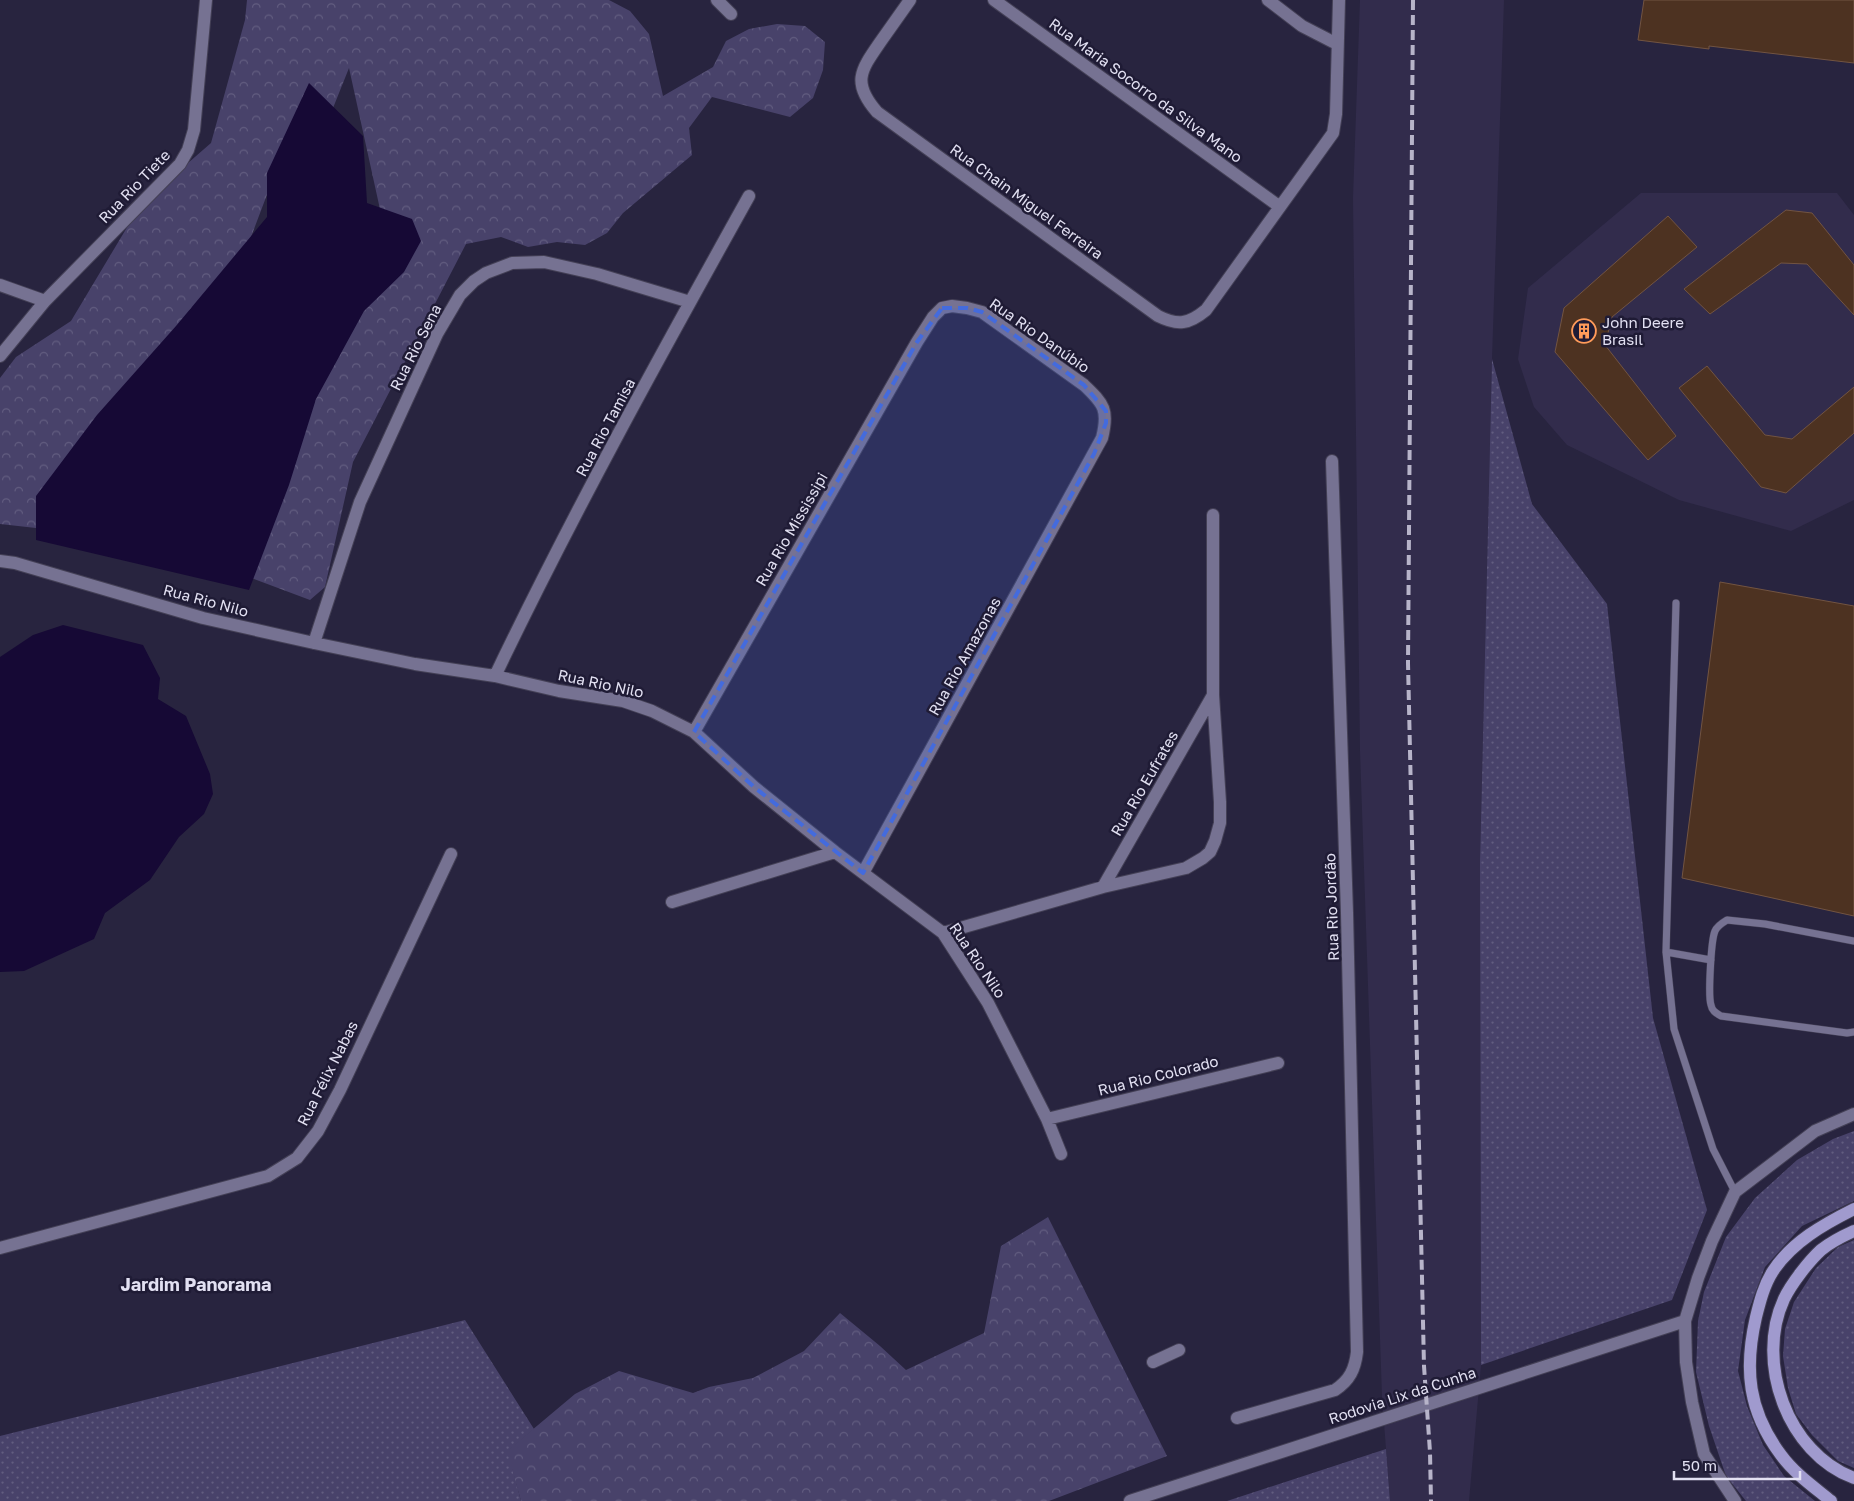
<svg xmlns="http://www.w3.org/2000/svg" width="1854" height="1501" font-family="'Golos Text',sans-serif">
<defs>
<pattern id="grass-dots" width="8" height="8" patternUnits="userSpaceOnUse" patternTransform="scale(1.25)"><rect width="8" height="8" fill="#48426a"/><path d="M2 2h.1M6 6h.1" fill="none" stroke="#625d80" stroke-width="1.8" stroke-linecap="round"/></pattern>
<pattern id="forest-crowns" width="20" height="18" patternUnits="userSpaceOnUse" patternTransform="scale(1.25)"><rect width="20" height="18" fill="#48426a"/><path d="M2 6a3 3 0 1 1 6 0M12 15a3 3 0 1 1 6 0" fill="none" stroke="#625d80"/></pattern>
</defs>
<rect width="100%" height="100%" fill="#28243f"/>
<path fill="#322c4c" d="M1360,0H1504L1492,359L1480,862L1481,1365L1469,1501H1390L1382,1397L1360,751L1353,198Z
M1641,193H1837L1854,215V500L1791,531L1679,500L1567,445L1534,407L1518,359L1528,288Z"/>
<path fill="url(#grass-dots)" d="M1492,359L1532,504L1607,604L1653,1018L1707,1210L1672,1300L1481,1365L1480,862Z
M1854,1131V1201L1802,1226L1765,1267L1745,1320L1738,1371L1747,1406L1763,1445L1784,1476L1815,1501H1746L1726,1476L1709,1426L1696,1372L1698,1321L1704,1292L1726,1237L1755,1198L1797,1160L1833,1139Z
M1854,1240V1468L1838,1461L1812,1435L1796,1414L1788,1388L1783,1356L1785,1329L1794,1302L1816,1268L1838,1247Z
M465,1320L534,1429L508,1451L521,1501H0V1436Z
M1386,1449L1390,1501H1227Z"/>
<path fill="url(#forest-crowns)" d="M247,0H609L630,11L649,34L663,96L713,67L726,41L749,29L777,24L805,26L825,42L823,70L813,98L790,117L712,97L689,128L692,155L623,213L607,233L585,245L557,242L528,247L501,237L466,244L353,462L325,587L310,600L249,577L239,492L385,232L349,68L329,118L285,147L248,245L95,421L36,528L0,524V378L16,357L71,321L141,204L211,143L245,20Z
M1048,1217L1167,1456L1049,1501H521L507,1451L575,1394L619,1371L693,1393L709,1387L753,1378L804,1351L840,1313L880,1346L906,1370L984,1333L1001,1246Z"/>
<path fill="#160935" d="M309,83L363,136L367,203L412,219L421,241L404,272L364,311L316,399L289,485L249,590L36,540V496L97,415L176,326L267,217V173Z
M63,625L143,645L160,678L158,699L186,716L210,774L213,794L204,814L179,837L150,880L105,913L94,939L24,971L0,972V657L33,635Z"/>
<path fill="#4d3221" stroke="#725442" d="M1644,0H1854V63L1709,46V49L1638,40Z
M1786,210L1812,213L1854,265V315L1807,264L1781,263L1710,314L1684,289Z
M1668,216L1697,247L1612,317L1605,345L1676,436L1648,460L1555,352L1564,308Z
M1707,366L1765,435L1792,439L1854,387V433L1786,493L1761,487L1679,388Z
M1720,582L1854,606V916L1682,878Z"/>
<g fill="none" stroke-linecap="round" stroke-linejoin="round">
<g stroke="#444056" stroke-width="8">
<path id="lane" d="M1676,603L1666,952L1674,1029L1713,1149L1735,1192
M1854,941L1765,924L1727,920C1722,923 1717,926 1715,931C1711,940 1708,996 1711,1005C1712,1011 1716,1013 1721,1016L1847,1033L1854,1032
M1666,952L1711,960"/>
</g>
<g stroke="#444056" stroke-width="14">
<path id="street" d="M717,0L731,14
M910,0C900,14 891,27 881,41C861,70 851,82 877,112L1158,316C1178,326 1189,324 1206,310L1333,133L1336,114L1339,0
M994,0L1280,207
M1268,0L1302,26L1337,44
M0,285L45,301
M0,356L45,301L180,164L188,150L194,130L206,0
M0,561L15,563L203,618L314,643L415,664L495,676L559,691L623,701L652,711L694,732L754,787L835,852L943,933L988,1003L1047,1119L1061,1154
M314,643L360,502L437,334L460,295L474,281L486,273L512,263L544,262L597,274L690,302
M495,676C573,513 661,354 749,196
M694,732L917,342L933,317L942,308L952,306L967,308L982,312L1084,385C1104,404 1109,410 1102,438L863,873
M1103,887L1213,695
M672,902L835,852
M943,933L1103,887L1186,868L1203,858L1210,852L1215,841L1220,823V802L1213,695V515
M1047,1119L1278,1063
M0,1248L268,1176L297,1158L318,1131L340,1090L451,854
M1153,1362L1179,1350
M1237,1418L1335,1390C1350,1380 1355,1369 1357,1352L1347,913L1332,461"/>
</g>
<g stroke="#444056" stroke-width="14">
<path id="secondary" d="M1130,1501L1685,1321
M1735,1501L1704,1454L1692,1402L1686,1362L1685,1321L1698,1278L1712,1241L1735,1192L1815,1131L1854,1114"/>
</g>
<g stroke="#444056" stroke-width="14">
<path id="primary" d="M1854,1231C1843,1236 1831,1242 1821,1250C1809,1261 1791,1284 1784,1299C1755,1362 1787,1453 1854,1478
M1831,1501C1814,1487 1794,1473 1781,1455C1748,1411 1744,1369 1756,1317C1760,1301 1764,1285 1773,1271C1792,1242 1824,1224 1854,1209"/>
</g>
<use href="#lane" stroke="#767292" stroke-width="7"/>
<use href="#street" stroke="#767292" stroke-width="12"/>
<use href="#secondary" stroke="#767292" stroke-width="12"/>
<use href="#primary" stroke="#a09ace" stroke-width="12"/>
<path stroke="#b7b4c9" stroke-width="4" stroke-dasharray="10 5" stroke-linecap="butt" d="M1413,0L1408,663L1424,1366L1430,1452L1431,1501"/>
</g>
<path fill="#446bdd" fill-opacity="0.2" stroke="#446bdd" stroke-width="4" stroke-dasharray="10 6" stroke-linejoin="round" d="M942,308H967L982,312L1084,385L1106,411V423L1094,454L863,873L754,787L694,732L917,342Z"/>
<defs>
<g id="building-ring" transform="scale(1.25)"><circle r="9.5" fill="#1f1b35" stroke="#ff9b5a" stroke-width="1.5"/><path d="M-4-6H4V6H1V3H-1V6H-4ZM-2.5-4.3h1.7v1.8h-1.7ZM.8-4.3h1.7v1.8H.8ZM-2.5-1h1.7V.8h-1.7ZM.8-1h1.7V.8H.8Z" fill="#ff9b5a"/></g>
</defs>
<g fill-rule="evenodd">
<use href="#building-ring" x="1584" y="331"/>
</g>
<g text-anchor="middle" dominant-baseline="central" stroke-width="5" stroke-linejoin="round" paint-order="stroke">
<g font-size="15" fill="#e2e0f2" stroke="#1f1b35">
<text transform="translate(1146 90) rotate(36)">Rua Maria Socorro da Silva Mano</text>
<text transform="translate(134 186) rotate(-46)">Rua Rio Tiete</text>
<text transform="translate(1027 201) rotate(36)">Rua Chain Miguel Ferreira</text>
<text transform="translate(1040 335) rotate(35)">Rua Rio Danúbio</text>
<text transform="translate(415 347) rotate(-63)">Rua Rio Sena</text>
<text transform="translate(605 427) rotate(-62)">Rua Rio Tamisa</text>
<text transform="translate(791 529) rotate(-60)">Rua Rio Mississipi</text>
<text transform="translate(206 600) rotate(15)">Rua Rio Nilo</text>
<text transform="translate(964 656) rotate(-61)">Rua Rio Amazonas</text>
<text transform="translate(601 683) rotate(12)">Rua Rio Nilo</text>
<text transform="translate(1144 783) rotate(-60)">Rua Rio Eufrates</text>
<text transform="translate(1331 907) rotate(-92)">Rua Rio Jordão</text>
<text transform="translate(978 960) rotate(56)">Rua Rio Nilo</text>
<text transform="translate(327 1073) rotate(-63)">Rua Félix Nabas</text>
<text transform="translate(1158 1075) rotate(-14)">Rua Rio Colorado</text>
<text transform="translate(1402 1395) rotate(-18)">Rodovia Lix da Cunha</text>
</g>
<g font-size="15" fill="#e2e0f2" stroke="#1f1b35" text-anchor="start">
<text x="1602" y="322">John Deere<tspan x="1602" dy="17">Brasil</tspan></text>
</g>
<g font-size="18" font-weight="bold" fill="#e2e0f2" stroke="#1f1b35">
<text x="196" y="1284">Jardim Panorama</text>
</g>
</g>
<path d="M1674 1471v8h126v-8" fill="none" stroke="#e2e0f2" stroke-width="2.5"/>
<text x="1682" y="1471" font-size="15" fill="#e2e0f2" stroke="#1f1b35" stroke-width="4" paint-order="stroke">50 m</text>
</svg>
